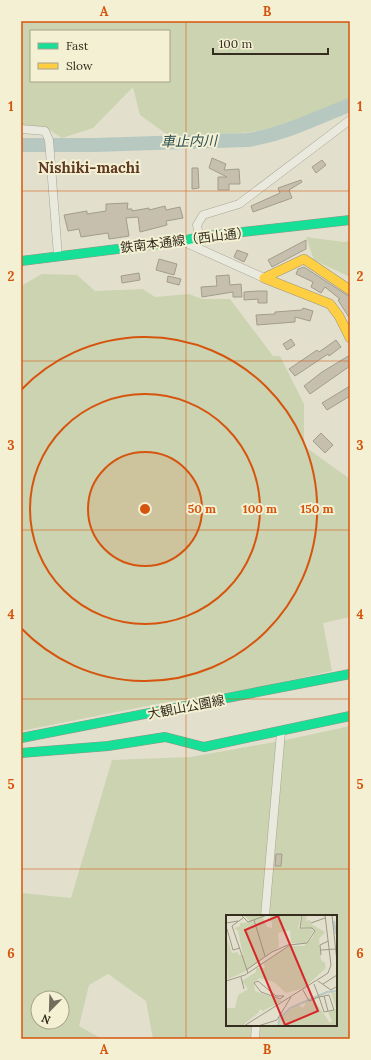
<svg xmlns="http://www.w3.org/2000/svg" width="371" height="1060" font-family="Lora,'Noto Sans JP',serif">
<rect width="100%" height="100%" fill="#e2e0cd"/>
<path fill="#ccd3b0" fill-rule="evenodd" d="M21,21H350V101L288,125L251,132L172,138L140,115L133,87L93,128L62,138L45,127L21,126ZM31,31H169V81H31Z
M306,237L344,242L350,241V277L314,260Z
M42,274L77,275L95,291L143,289L155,297L189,294L202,299H230L273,356H280L304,404V446L350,479V617L323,623L332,671L254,688L162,703L21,731V286Z
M350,726V1039H153L146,1001L108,974L89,985L79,1026L102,1039H21V893L71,898L112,760L191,757L286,740ZM227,916H336V1025H227ZM38,998H62V1022H38Z"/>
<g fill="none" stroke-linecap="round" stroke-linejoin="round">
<path stroke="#b7c8c1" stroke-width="14" d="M21,145H95L247,140C284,135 315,118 350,105"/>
</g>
<path fill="#c6bfae" stroke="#a29c8c" d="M212,158L226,164L224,170L239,169L240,184H229V190H218V177H227L209,168Z
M322,160L326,165L316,173L312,167Z
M192,168H198L199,188L192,189Z
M301,180L302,182L289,190L292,198L253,212L251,206L280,193L278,188Z
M128,203L127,209H132V211L149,208V210L165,206L166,210L180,207L183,218L166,221L167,225L140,232L138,217L126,218L129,236L109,239L108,233L81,237L79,229L68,231L64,215L87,211V214L106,211V204Z
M306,240V249L272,267L268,260Z
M237,250L248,254L244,262L234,257Z
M159,259L177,264L174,275L156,270Z
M304,267L350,297V319L338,300L340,299L325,287L321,293L311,287L313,282L296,274L298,269Z
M139,273L140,280L122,283L121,276Z
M229,275L230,285L241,284L242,297H233V292L202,297L201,287L217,286L216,276Z
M168,276L181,279L179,285L167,282Z
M258,291H267V303H258V299L244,300V292Z
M303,308L313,311L310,321L295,317V322L257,325L256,315L275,314V312L302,310Z
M291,339L295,345L287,350L283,344Z
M336,340L341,347L329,356L328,354L295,376L289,369L317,350L319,352Z
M350,355V366L310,394L304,386L322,372Z
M350,386V396L327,410L322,403Z
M321,433L333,445L325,453L313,441Z
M276,854H282L281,866H275Z"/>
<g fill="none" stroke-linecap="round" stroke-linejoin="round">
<g stroke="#a7a495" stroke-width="9">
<path id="street" d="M21,129L45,131L49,140L58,256
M199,237L197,225L203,215L239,204L350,120
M182,241L264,278
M265,916L281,732
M255,1039L256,1025"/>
</g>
<g stroke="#979486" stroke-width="10">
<path id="fast" d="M21,261L182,241L199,237L350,220
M21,738L350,674
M21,753L108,746L165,737L204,747L350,716"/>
</g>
<g stroke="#979486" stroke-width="10">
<path id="slow" d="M350,290L304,259L264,278L330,304L339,316L350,338"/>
</g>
<use href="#street" stroke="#eae9dd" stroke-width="8"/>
<use href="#fast" stroke="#16e098" stroke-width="9"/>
<use href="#slow" stroke="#ffcf43" stroke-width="9"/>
</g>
<path fill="none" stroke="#d6550e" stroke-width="1" stroke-opacity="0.55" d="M186,21V1039M21,191H350M21,361H350M21,530H350M21,699H350M21,869H350"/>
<circle cx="145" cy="509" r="57" fill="#d6550e" fill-opacity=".12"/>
<g fill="none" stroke="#d6550e" stroke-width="2">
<circle cx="145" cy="509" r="57"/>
<circle cx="145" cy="509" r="115"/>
<path d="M21 390A172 172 0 1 1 21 628"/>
</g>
<g text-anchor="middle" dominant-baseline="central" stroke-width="4" stroke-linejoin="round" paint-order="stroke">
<g font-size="13" fill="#352e1f" stroke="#f3f0d3">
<text transform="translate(185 240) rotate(-7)">鉄南本通線（西山通）</text>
<text transform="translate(186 707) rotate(-11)">大観山公園線</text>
</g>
<g font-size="14" font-style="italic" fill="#2f5054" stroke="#f3f0d3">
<text transform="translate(189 141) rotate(-1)">車止内川</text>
</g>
<g font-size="15" font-weight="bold" fill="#5f3921" stroke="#f3f0d3">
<text x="89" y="167">Nishiki-machi</text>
</g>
</g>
<g transform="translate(226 915)">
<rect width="111" height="111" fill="#e2e0cd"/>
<path d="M17,0H36L41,12L46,13V7L43,5L45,0H75L72,13L88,15L80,28L77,29L65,28L64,15L52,18L53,32L20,56L2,64L0,21L6,38L11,37L13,40H17L12,16L8,13L14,11V8L25,7ZM77,0H81L80,6L84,5L85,9L99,17L93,24L95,45L99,48L100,53L78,73L60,78L48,67L33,63L28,68L29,76L56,86L37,96L34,94L32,98L16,111H0V93H9L12,80L22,74L16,66L30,57V53H39L37,48L63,31H78L87,22L89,15L75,11ZM105,77L111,78V111H54V103L62,96L72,90L77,93L81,86L88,85L104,108L106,106L102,97L110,94Z" fill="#ccd3b0"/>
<path fill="none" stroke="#b7c8c1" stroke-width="2" d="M108,6L110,19M52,111L54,103L64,93L101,77L111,76"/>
<path fill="none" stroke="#9d9987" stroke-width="1" d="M15,0L22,7L41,0M106,0L111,47M17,3L6,11L22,58M28,5L39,41M0,8L12,6M85,8L99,3M1,14L7,35L14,33M95,35L110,34M95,40L94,30L102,26M20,55L46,37L64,29M15,62L18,74M0,66L19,60L64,30L81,28L89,16L86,13H74L76,0M32,66L50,81H58L54,84L35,77L28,68ZM92,66L105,75L110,72M97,69L111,60M77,75L83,86L93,82L88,69M103,80L108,95L98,97L93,82ZM98,81L102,96M18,111L102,58L105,50L99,0M32,111L51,105L65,82"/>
<path fill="#d62828" fill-opacity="0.15" stroke="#d62828" stroke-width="2" d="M52,1L92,96L59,110L19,15Z"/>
<rect width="111" height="111" fill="none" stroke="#352e1f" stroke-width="2"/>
</g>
<circle cx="145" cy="509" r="6" fill="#d6550e" stroke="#f3f0d3" stroke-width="2"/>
<g font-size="12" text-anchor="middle" font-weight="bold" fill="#d6550e" stroke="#f3f0d3" stroke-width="4" stroke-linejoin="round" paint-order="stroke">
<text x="202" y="513">50 m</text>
<text x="260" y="513">100 m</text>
<text x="317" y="513">150 m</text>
</g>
<rect width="371" height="1060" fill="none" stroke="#f3f0d3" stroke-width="44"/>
<rect x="30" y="30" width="140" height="52" fill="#f3f0d3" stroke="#a7a28b"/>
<rect x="38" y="43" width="20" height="6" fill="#16e098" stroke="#a7a28b"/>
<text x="66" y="50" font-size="12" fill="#352e1f">Fast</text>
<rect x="38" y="63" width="20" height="6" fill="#ffcf43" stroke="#a7a28b"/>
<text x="66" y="70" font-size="12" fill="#352e1f">Slow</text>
<g transform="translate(50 1010) rotate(203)"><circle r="19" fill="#f3f0d3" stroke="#a7a28b"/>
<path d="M0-3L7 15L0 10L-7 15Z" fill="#726c5c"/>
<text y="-6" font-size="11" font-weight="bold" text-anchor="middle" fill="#352e1f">N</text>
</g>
<path d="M213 48v6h115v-6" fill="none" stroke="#352e1f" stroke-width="2"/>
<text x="219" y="48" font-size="12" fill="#352e1f" stroke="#f3f0d3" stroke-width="3" paint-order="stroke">100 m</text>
<rect x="22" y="22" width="327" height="1016" fill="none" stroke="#d6550e" stroke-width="1.5"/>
<g font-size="13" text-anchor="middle" font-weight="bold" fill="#d6550e">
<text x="104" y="16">A</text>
<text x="267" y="16">B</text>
<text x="11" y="111">1</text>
<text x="360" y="111">1</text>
<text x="11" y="281">2</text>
<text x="360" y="281">2</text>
<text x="11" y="450">3</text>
<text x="360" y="450">3</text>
<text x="11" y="619">4</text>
<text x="360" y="619">4</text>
<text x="11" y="789">5</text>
<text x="360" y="789">5</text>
<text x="11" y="958">6</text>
<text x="360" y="958">6</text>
<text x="104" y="1054">A</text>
<text x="267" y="1054">B</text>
</g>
</svg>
